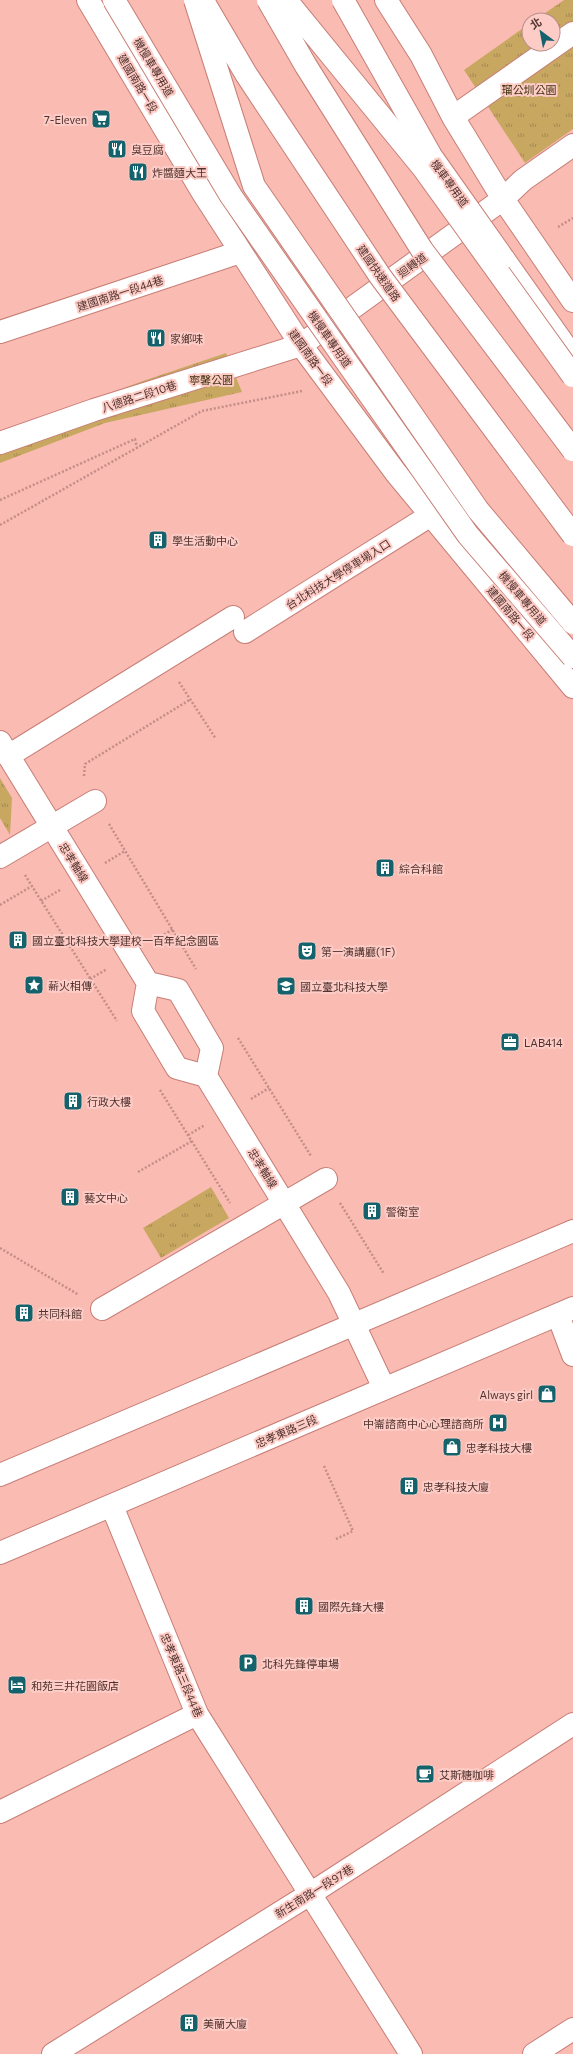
<svg xmlns="http://www.w3.org/2000/svg" width="573" height="2054" font-family="Commissioner,'Noto Sans TC',sans-serif">
<defs>
<pattern id="grass-tufts" width="24" height="20" patternUnits="userSpaceOnUse"><rect width="24" height="20" fill="#c8a861"/><path d="M3 7l-1-3M5 7V3M7 7l1-3M15 17l-1-3M17 17v-4M19 17l1-3" fill="none" stroke="#a58950"/></pattern>
</defs>
<rect width="100%" height="100%" fill="#fabbb3"/>
<path fill="url(#grass-tufts)" d="M564,0H573V129L525,163L464,70L529,24V44H553V20H535Z
M226,353L242,392L105,423L0,463V434L140,382Z
M0,778L12,798L10,835L0,818Z
M211,1187L229,1218L161,1258L143,1228Z"/>
<g fill="none" stroke-linecap="round" stroke-linejoin="round">
<g stroke="#c77e76" stroke-width="24">
<path id="minor" d="M88,0L203,193L301,345L396,473L573,687
M386,0L421,55L453,117L503,199L573,301
M453,117L573,33
M503,258L573,357
M0,332L240,252
M0,443L94,410L301,345L503,199L523,180L573,145
M245,632L431,515
M0,742L148,983L143,1011L177,1068L206,1076L339,1293L384,1388
M8,756L233,617
M0,857L95,801
M148,983L178,990L212,1048L206,1076
M102,1309L326,1179
M558,1315L573,1355
M112,1506L197,1714L411,2054
M0,1812L197,1714
M53,2054L310,1894L573,1724
M534,2054L573,2029"/>
</g>
<g stroke="#c77e76" stroke-width="24">
<path id="major" d="M0,1475L573,1231
M0,1553L573,1308"/>
</g>
<path stroke="#c28e87" stroke-width="2.5" stroke-dasharray="2 2" stroke-linecap="butt" d="M558,227L573,218
M0,500L135,439L137,448
M0,525L202,411L302,391
M179,682L216,739
M84,776L85,764L191,699
M109,824L196,969
M105,863L125,851
M25,875L117,1021
M41,901L60,890
M0,905L32,886
M154,941L173,929
M90,979L107,969
M238,1038L311,1156
M160,1090L230,1203
M251,1099L269,1088
M188,1135L205,1125
M138,1172L192,1141
M340,1203L384,1274
M0,1248L79,1295
M324,1466L353,1531L336,1539"/>
<use href="#minor" stroke="#fff" stroke-width="22"/>
<use href="#major" stroke="#fff" stroke-width="22"/>
<g stroke="#c77e76" stroke-width="24" stroke-linecap="butt">
<path id="minor-bridge" d="M114,0L231,196L348,364L468,535L573,657
M343,0L431,156L503,258"/>
</g>
<g stroke="#c77e76" stroke-width="24" stroke-linecap="butt">
<path id="highway-bridge" d="M195,0L254,186L478,510L573,623
M268,0L306,66L422,250L573,450
M286,0L424,169L573,376
M206,6L246,74L380,276L573,535"/>
</g>
<use href="#minor-bridge" stroke="#fff" stroke-width="22"/>
<use href="#highway-bridge" stroke="#fff" stroke-width="22"/>
</g>
<defs>
<g id="supermarket-square" transform="scale(1)"><rect x="-9" y="-9" width="18" height="18" rx="4" fill="#14626b" stroke="#fdccc6"/><path d="M-6-5.5h2.5l.6 2H6L4.5 2H-2.5L-4.4-4H-6ZM-1.5 3.2a1.3 1.3 0 1 0 .1 0ZM3 3.2a1.3 1.3 0 1 0 .1 0Z" fill="#fff"/></g>
<g id="restaurant-square" transform="scale(1)"><rect x="-9" y="-9" width="18" height="18" rx="4" fill="#14626b" stroke="#fdccc6"/><path d="M-5-6h1v4h1v-4h1v4h1v-4h1v5L-1.5 .5V6h-2V.5L-5-1ZM5-6V6H3V1.5H1.5Q1.5-4 5-6Z" fill="#fff"/></g>
<g id="building-square" transform="scale(1)"><rect x="-9" y="-9" width="18" height="18" rx="4" fill="#14626b" stroke="#fdccc6"/><path d="M-4-6H4V6H1V3H-1V6H-4ZM-2.5-4.3h1.7v1.8h-1.7ZM.8-4.3h1.7v1.8H.8ZM-2.5-1h1.7V.8h-1.7ZM.8-1h1.7V.8H.8Z" fill="#fff"/></g>
<g id="theatre-square" transform="scale(1)"><rect x="-9" y="-9" width="18" height="18" rx="4" fill="#14626b" stroke="#fdccc6"/><path d="M-5-5.5Q0-4 5-5.5V0Q5 5 0 6Q-5 5-5 0ZM-3.3-2.5H-1v1.5H-3.3ZM1-2.5H3.3v1.5H1ZM-2.8 1Q0 5.5 2.8 1Z" fill="#fff"/></g>
<g id="sight-square" transform="scale(1)"><rect x="-9" y="-9" width="18" height="18" rx="4" fill="#14626b" stroke="#fdccc6"/><path d="M0-6L1.8-2.2L6-1.7L2.9 1.2L3.7 5.4L0 3.3L-3.7 5.4L-2.9 1.2L-6-1.7L-1.8-2.2Z" fill="#fff"/></g>
<g id="university-square" transform="scale(1)"><rect x="-9" y="-9" width="18" height="18" rx="4" fill="#14626b" stroke="#fdccc6"/><path d="M0-5L7-2L0 1L-7-2ZM-4 1L0 2.5L4 1V4Q0 6-4 4Z" fill="#fff"/></g>
<g id="office-square" transform="scale(1)"><rect x="-9" y="-9" width="18" height="18" rx="4" fill="#14626b" stroke="#fdccc6"/><path d="M-6-3h4V-5.5h4V-3h4V5H-6ZM-1-4.5V-3h2v-1.5ZM-6 0V1H6V0Z" fill="#fff"/></g>
<g id="shop-square" transform="scale(1)"><rect x="-9" y="-9" width="18" height="18" rx="4" fill="#14626b" stroke="#fdccc6"/><path d="M-5-2.5h2.3a2.7 3.5 0 0 1 5.4 0H5L5.5 6h-11ZM-1.5-2.5h3a1.5 2.3 0 0 0-3 0Z" fill="#fff"/></g>
<g id="hospital-square" transform="scale(1)"><rect x="-9" y="-9" width="18" height="18" rx="4" fill="#14626b" stroke="#fdccc6"/><path d="M-5-5h3v3.5h4V-5h3V5h-3V1.5h-4V5h-3Z" fill="#fff"/></g>
<g id="parking-square" transform="scale(1)"><rect x="-9" y="-9" width="18" height="18" rx="4" fill="#14626b" stroke="#fdccc6"/><path d="M-3.5-5.5H1a3.5 3.5 0 0 1 0 7H-1V5.5H-3.5ZM-1-3.4V-.6H.8a1.4 1.4 0 0 0 0-2.8Z" fill="#fff"/></g>
<g id="hotel-square" transform="scale(1)"><rect x="-9" y="-9" width="18" height="18" rx="4" fill="#14626b" stroke="#fdccc6"/><path d="M-6-4.5h1.5V1H6V5H4.5V3h-9V5H-6ZM-4 0a1.8 1.8 0 1 1 3.6 0ZM.5 0V-2.5h3Q6-2.5 6 0Z" fill="#fff"/></g>
<g id="cafe-square" transform="scale(1)"><rect x="-9" y="-9" width="18" height="18" rx="4" fill="#14626b" stroke="#fdccc6"/><path d="M-5.5-4.5H6V0H3Q3 3.5 0 3.5H-2.5Q-5.5 3.5-5.5 0ZM3-3.2v2h1.7v-2ZM-6 4.5H4V6H-6Z" fill="#fff"/></g>
</defs>
<g fill-rule="evenodd">
<use href="#supermarket-square" x="101" y="119"/>
<use href="#restaurant-square" x="117" y="149"/>
<use href="#restaurant-square" x="138" y="172"/>
<use href="#restaurant-square" x="156" y="338"/>
<use href="#building-square" x="158" y="540"/>
<use href="#building-square" x="385" y="868"/>
<use href="#building-square" x="18" y="940"/>
<use href="#theatre-square" x="307" y="951"/>
<use href="#sight-square" x="34" y="985"/>
<use href="#university-square" x="286" y="986"/>
<use href="#office-square" x="510" y="1042"/>
<use href="#building-square" x="73" y="1101"/>
<use href="#building-square" x="70" y="1197"/>
<use href="#building-square" x="372" y="1211"/>
<use href="#building-square" x="24" y="1313"/>
<use href="#shop-square" x="547" y="1394"/>
<use href="#hospital-square" x="498" y="1423"/>
<use href="#shop-square" x="452" y="1447"/>
<use href="#building-square" x="409" y="1486"/>
<use href="#building-square" x="304" y="1606"/>
<use href="#parking-square" x="248" y="1663"/>
<use href="#hotel-square" x="17" y="1685"/>
<use href="#cafe-square" x="425" y="1774"/>
<use href="#building-square" x="189" y="2023"/>
</g>
<g text-anchor="middle" dominant-baseline="central" stroke-width="4" stroke-linejoin="round" paint-order="stroke">
<g font-size="11" fill="#51322e" stroke="#fdccc6">
<text transform="translate(154 67) rotate(59)">機慢車專用道</text>
<text transform="translate(138 83) rotate(59)">建國南路一段</text>
<text transform="translate(450 183) rotate(54)">機車專用道</text>
<text transform="translate(412 265) rotate(-36)">迴轉道</text>
<text transform="translate(379 273) rotate(55)">建國快速道路</text>
<text transform="translate(120 293) rotate(-18)">建國南路一段44巷</text>
<text transform="translate(330 339) rotate(55)">機慢車專用道</text>
<text transform="translate(311 357) rotate(54)">建國南路一段</text>
<text transform="translate(139 396) rotate(-18)">八德路二段10巷</text>
<text transform="translate(338 574) rotate(-32)">台北科技大學停車場入口</text>
<text transform="translate(523 598) rotate(50)">機慢車專用道</text>
<text transform="translate(511 613) rotate(50)">建國南路一段</text>
<text transform="translate(74 862) rotate(58)">忠孝軸線</text>
<text transform="translate(263 1168) rotate(58)">忠孝軸線</text>
<text transform="translate(286 1431) rotate(-23)">忠孝東路三段</text>
<text transform="translate(182 1675) rotate(67)">忠孝東路三段44巷</text>
<text transform="translate(314 1891) rotate(-32)">新生南路一段97巷</text>
</g>
<g font-size="11" fill="#40310d" stroke="#fdccc6">
<text x="529" y="89">瑠公圳公園</text>
<text x="211" y="379">寧馨公園</text>
</g>
<g font-size="11" fill="#51322e" stroke="#fdccc6" text-anchor="start">
<text x="87" y="119" text-anchor="end">7-Eleven</text>
<text x="131" y="149">臭豆腐</text>
<text x="152" y="172">炸醬麵大王</text>
<text x="170" y="338">家鄉味</text>
<text x="172" y="540">學生活動中心</text>
<text x="399" y="868">綜合科館</text>
<text x="32" y="940">國立臺北科技大學建校一百年紀念園區</text>
<text x="321" y="951">第一演講廳(1F)</text>
<text x="48" y="985">薪火相傳</text>
<text x="300" y="986">國立臺北科技大學</text>
<text x="524" y="1042">LAB414</text>
<text x="87" y="1101">行政大樓</text>
<text x="84" y="1197">藝文中心</text>
<text x="386" y="1211">警衛室</text>
<text x="38" y="1313">共同科館</text>
<text x="533" y="1394" text-anchor="end">Always girl</text>
<text x="484" y="1423" text-anchor="end">中崙諮商中心心理諮商所</text>
<text x="466" y="1447">忠孝科技大樓</text>
<text x="423" y="1486">忠孝科技大廈</text>
<text x="318" y="1606">國際先鋒大樓</text>
<text x="262" y="1663">北科先鋒停車場</text>
<text x="31" y="1685">和苑三井花園飯店</text>
<text x="439" y="1774">艾斯糖咖啡</text>
<text x="203" y="2023">美蘭大廈</text>
</g>
</g>
<g transform="translate(541 32) rotate(328)"><circle r="19" fill="#fdccc6" stroke="#b88e89"/>
<path d="M0-3L7 15L0 10L-7 15Z" fill="#14626b"/>
<text y="-6" font-size="11" font-weight="bold" text-anchor="middle" fill="#51322e">北</text>
</g>
</svg>
